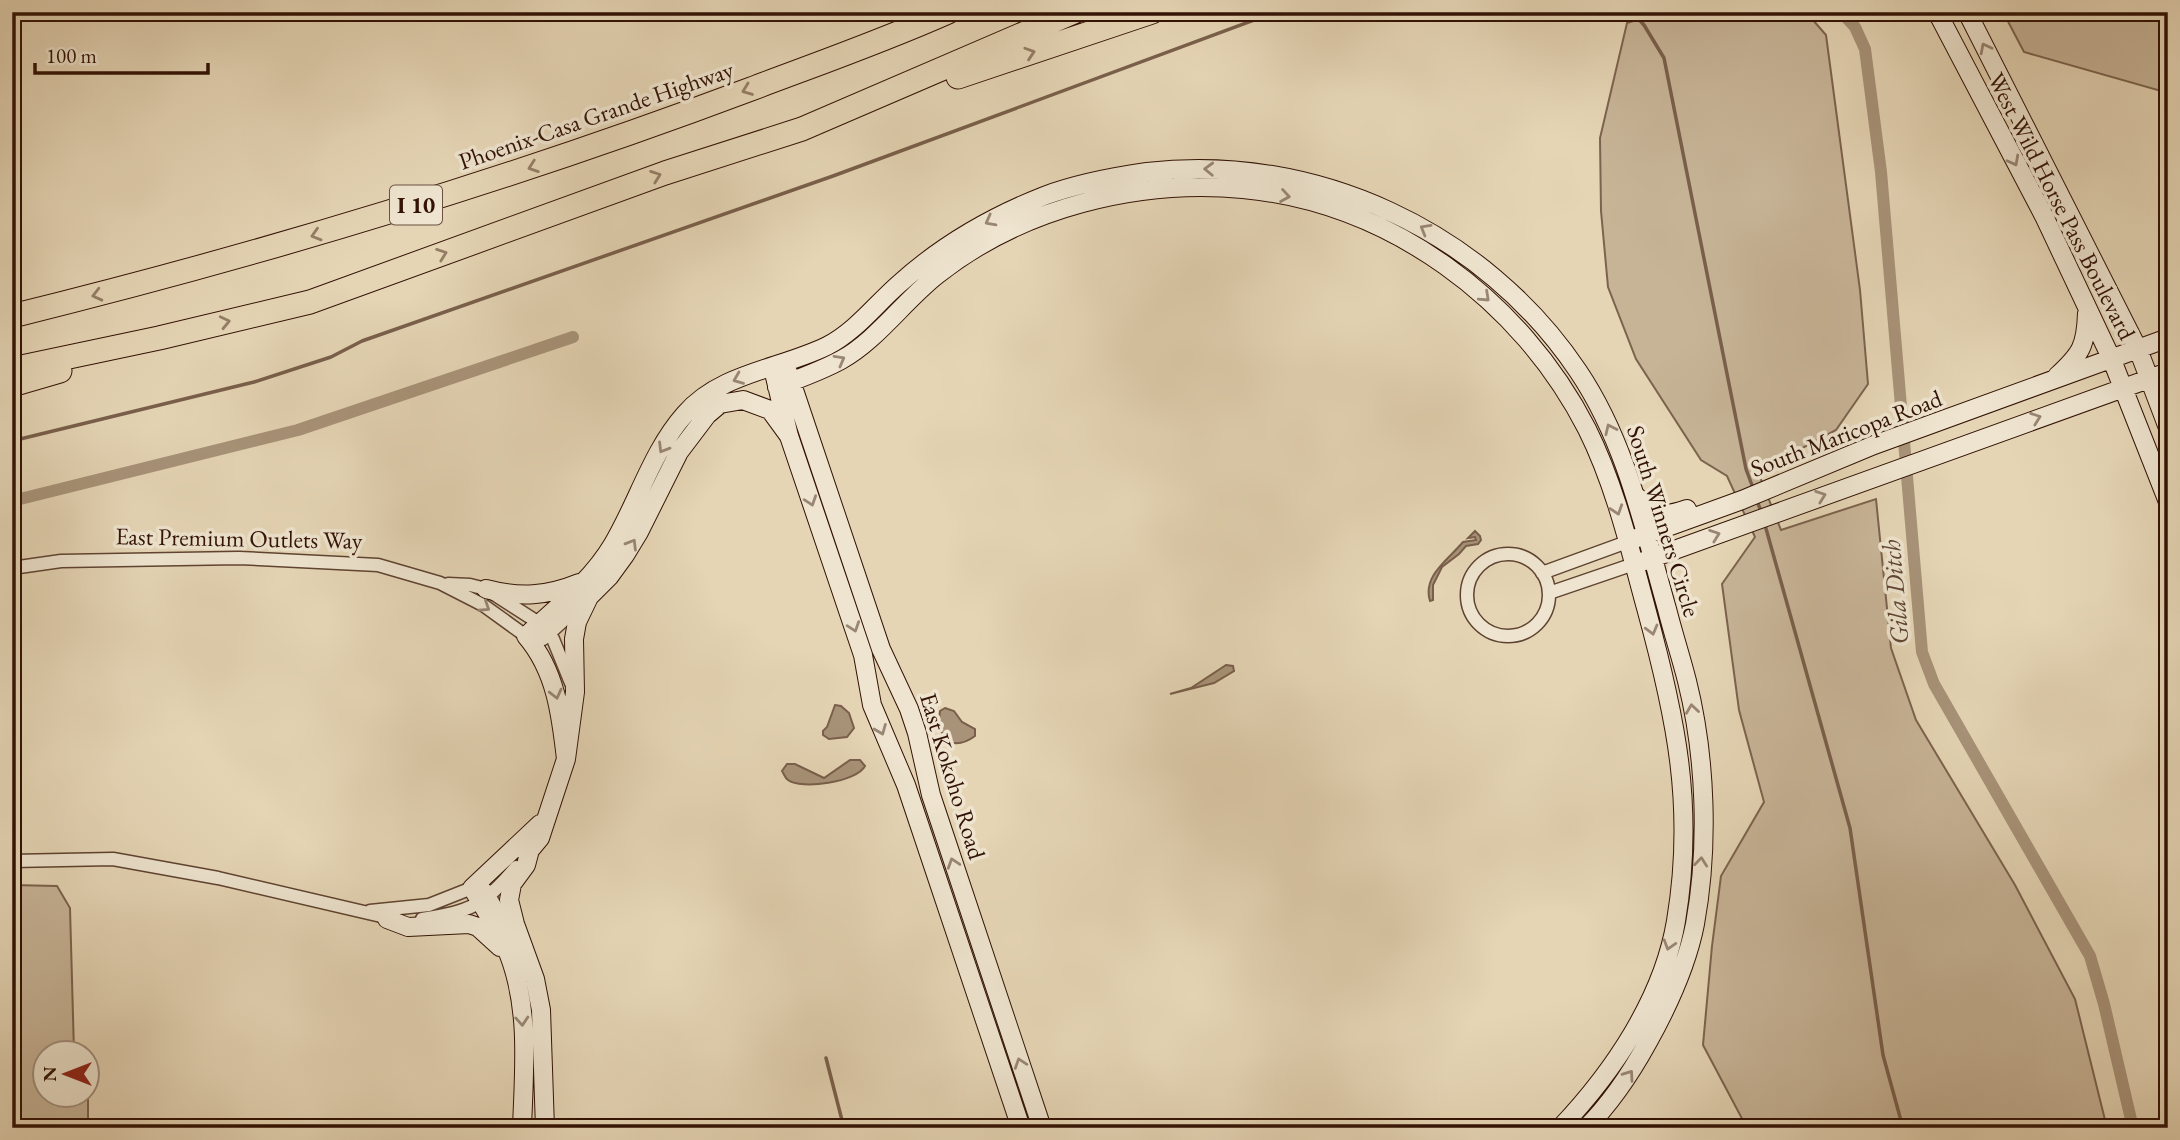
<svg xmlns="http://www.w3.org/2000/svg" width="2180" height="1140" font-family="'EB Garamond',serif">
<rect width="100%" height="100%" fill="#e5d5b5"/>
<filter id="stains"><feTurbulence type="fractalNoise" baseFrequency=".00286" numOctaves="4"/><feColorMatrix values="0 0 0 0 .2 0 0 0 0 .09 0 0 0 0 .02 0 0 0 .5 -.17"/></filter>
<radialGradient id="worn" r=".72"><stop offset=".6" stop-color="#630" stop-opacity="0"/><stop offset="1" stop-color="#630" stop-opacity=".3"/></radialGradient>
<path fill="#c7b497" stroke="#7c634e" stroke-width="2" d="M1642,12H1806L1826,35L1860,290L1868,384L1836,430L1758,472L1781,530L1876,499L1891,648L1916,720L2015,885L2075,999L2107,1128H1747L1703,1045L1712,946L1721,876L1764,802L1739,710L1722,584L1755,537L1727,476L1701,460L1636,359L1608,287L1601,211L1600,138L1627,23L1646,17Z
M2003,12H2168V93L2024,52Z
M12,885L57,886L70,908L74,1052H46V1094H88V1085V1128H12Z"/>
<path fill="#a89379" stroke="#795f4b" stroke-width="2" d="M1475,531L1480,536L1481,540L1478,544L1466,546L1459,554L1442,567L1433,585V600L1430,601C1422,576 1449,559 1463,542L1476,540L1475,537L1468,538Z
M1226,665L1233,666L1234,671L1214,683L1170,694L1191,688Z
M835,705L841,706L849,713L854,728L847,737L829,739L823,735V731L827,727Z
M945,708L954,711L962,722L975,729V736C967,742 958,745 949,742L938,728L940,711Z
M850,760H860L865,766C857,782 801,790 788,780C785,778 784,774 782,771L787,764H795L824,778Z"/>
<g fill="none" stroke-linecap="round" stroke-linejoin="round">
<path stroke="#795f4b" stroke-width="3.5" d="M1632,12L1644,25L1664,58L1746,469L1753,488
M12,441L254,382L331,357L362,341L833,176L1276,12
M1756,498L1762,514
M1765,525L1850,828L1883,1055L1903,1128
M826,1058L844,1128"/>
<path stroke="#a89379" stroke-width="12" d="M1841,12L1855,27L1865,49L1881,172L1922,652L1934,684L2090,956L2104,1004L2133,1128
M12,501L298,430L573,337"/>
<g stroke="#5f4331" stroke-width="15">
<path id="street" d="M1467 595a41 41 0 1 1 82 0a41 41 0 1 1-82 0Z
M12,568L61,561L239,558L378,565L440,583L483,605L526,636
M1542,573L1627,542
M448,584L470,585L486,589L539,623L553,639L571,683
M1549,593L1634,564
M543,639L584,602
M12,861L113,859L218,878L394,919
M485,889L512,933
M370,911L429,905L472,888
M422,919C471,911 484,906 516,867"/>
</g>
<g stroke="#321205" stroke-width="20">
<path id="secondary" d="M1937,12L2044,216L2112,360L2168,502
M1967,12L2138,349L2168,428
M788,372L881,649L909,709L917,733L931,795L1042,1128
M2057,376C2081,354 2086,346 2087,313
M775,377L789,436L863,655L872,705L906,785L1021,1128
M777,387C798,379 821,371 841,360C876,341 904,301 937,275C1021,208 1138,179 1243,189C1391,203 1521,300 1587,429C1615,485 1630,549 1646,608C1676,717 1695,808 1676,921C1663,999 1613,1072 1560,1128
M1636,496C1655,516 1661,518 1687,509
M1637,538L1742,500L1874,445L2168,338
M1644,561L2168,372
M486,589C520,598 547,596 579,583
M566,759C561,715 556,671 526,636C557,607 591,581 613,544C638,502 652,451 685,414C720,373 780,369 827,346C855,332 876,304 899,284C941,246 991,217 1044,196C1076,184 1112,177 1147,172C1314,152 1484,231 1578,371C1626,442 1644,528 1667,609C1673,633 1681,657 1687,681C1706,757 1709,847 1695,924C1687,965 1668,1006 1648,1042C1631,1073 1611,1103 1586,1128
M387,919L408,927L469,924L478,927L500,947
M522,1128C524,1070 530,1010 509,955C499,931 485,909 472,888L540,824
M545,1128L541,1010L535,979L515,924L509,900L512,884L526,865L530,850L540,838L566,759L575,692L574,639L577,622L589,597L609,577L625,555L639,532L679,452L707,415L720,404L743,400L770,410L789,436"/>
</g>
<g stroke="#321205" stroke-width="25">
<path id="highway" d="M958,77L1152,12
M12,316C263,254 509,180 751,89C817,64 883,41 948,12
M12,369L159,338L310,302L665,173L802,129L1074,12
M12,385L60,371"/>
</g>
<use href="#street" stroke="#eee4cf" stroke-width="12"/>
<use href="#secondary" stroke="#eee4cf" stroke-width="18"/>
<use href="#highway" stroke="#e5d5b5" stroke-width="23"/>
</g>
<defs><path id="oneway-chevron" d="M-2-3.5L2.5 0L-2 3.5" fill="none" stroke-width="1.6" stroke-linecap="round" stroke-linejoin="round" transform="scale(1.75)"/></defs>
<g stroke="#998674">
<use href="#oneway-chevron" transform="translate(1985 48) rotate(-117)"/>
<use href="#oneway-chevron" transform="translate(2014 161) rotate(62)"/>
<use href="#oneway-chevron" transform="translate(1209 169) rotate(-178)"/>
<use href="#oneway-chevron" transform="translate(1285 196) rotate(9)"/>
<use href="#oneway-chevron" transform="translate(990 221) rotate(152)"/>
<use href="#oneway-chevron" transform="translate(1425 229) rotate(-150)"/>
<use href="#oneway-chevron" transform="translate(1485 297) rotate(43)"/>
<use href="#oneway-chevron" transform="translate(840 360) rotate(-29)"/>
<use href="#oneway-chevron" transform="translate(738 379) rotate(158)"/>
<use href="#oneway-chevron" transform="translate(2036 418) rotate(-20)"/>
<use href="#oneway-chevron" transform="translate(1610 429) rotate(-115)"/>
<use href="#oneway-chevron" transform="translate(663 448) rotate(121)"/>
<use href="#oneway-chevron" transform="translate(1821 496) rotate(-20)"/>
<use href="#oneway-chevron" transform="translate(811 501) rotate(71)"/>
<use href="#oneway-chevron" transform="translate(1617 510) rotate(72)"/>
<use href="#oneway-chevron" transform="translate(1715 535) rotate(-20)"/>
<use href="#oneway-chevron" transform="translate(632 544) rotate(-59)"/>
<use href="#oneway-chevron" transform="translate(485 607) rotate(33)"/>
<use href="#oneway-chevron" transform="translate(854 627) rotate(71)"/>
<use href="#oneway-chevron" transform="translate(1652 630) rotate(75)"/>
<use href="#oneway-chevron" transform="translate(556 694) rotate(76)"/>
<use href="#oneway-chevron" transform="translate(1692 709) rotate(-98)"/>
<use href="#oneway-chevron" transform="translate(881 730) rotate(68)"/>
<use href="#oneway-chevron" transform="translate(1701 862) rotate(-84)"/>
<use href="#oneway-chevron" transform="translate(953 863) rotate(-108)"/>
<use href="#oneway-chevron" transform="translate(1669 945) rotate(107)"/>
<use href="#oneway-chevron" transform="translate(522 1021) rotate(86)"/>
<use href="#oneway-chevron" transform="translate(1020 1063) rotate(-109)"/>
<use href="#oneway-chevron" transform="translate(1629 1075) rotate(-55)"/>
</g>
<g stroke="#947d66">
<use href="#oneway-chevron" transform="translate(1030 53) rotate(-18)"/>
<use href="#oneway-chevron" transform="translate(747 90) rotate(159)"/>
<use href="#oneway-chevron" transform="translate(533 167) rotate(161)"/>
<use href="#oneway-chevron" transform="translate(656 176) rotate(-20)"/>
<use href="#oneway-chevron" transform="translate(316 235) rotate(163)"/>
<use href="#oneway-chevron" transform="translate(442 254) rotate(-20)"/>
<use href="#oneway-chevron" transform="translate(97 295) rotate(166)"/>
<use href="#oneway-chevron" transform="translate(225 322) rotate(-13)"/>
</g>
<g text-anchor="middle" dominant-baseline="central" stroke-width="7" stroke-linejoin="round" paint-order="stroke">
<rect fill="#eee4cf" stroke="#6a5142" stroke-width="2" x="390" y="185.5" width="52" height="39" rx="5"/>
<g font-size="23" font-weight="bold" fill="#321205">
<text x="416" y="205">I 10</text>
</g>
<g font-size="24" fill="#321205" stroke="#eee4cf">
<text transform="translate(596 115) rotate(-19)">Phoenix-Casa Grande Highway</text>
<text transform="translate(2062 206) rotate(63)">West Wild Horse Pass Boulevard</text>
<text transform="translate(1846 433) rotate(-21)">South Maricopa Road</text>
<text transform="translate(1664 521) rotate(73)">South Winners Circle</text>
<text transform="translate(239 538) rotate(1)">East Premium Outlets Way</text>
<text transform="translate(953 776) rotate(73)">East Kokoho Road</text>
</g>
<g font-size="26" font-style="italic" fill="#614633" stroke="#eee4cf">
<text transform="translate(1895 592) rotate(-95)">Gila Ditch</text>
</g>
</g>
<rect width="2180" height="1140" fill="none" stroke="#e5d5b5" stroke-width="42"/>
<rect x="14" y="14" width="2152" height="1112" fill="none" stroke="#321205" stroke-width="3.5"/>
<rect x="21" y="21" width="2138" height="1098" fill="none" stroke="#321205" stroke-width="2"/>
<g transform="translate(66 1074) rotate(270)"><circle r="33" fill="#eee4cf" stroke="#a3907e" stroke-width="2"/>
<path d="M0-5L12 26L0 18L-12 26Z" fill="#8f2418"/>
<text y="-10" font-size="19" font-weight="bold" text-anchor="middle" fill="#321205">N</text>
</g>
<path d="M35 63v10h173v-10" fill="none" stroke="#321205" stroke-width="3.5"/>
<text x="46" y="63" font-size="21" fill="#321205" stroke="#eee4cf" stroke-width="5" paint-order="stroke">100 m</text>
<rect width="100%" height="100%" filter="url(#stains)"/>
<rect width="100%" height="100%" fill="url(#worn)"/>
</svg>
